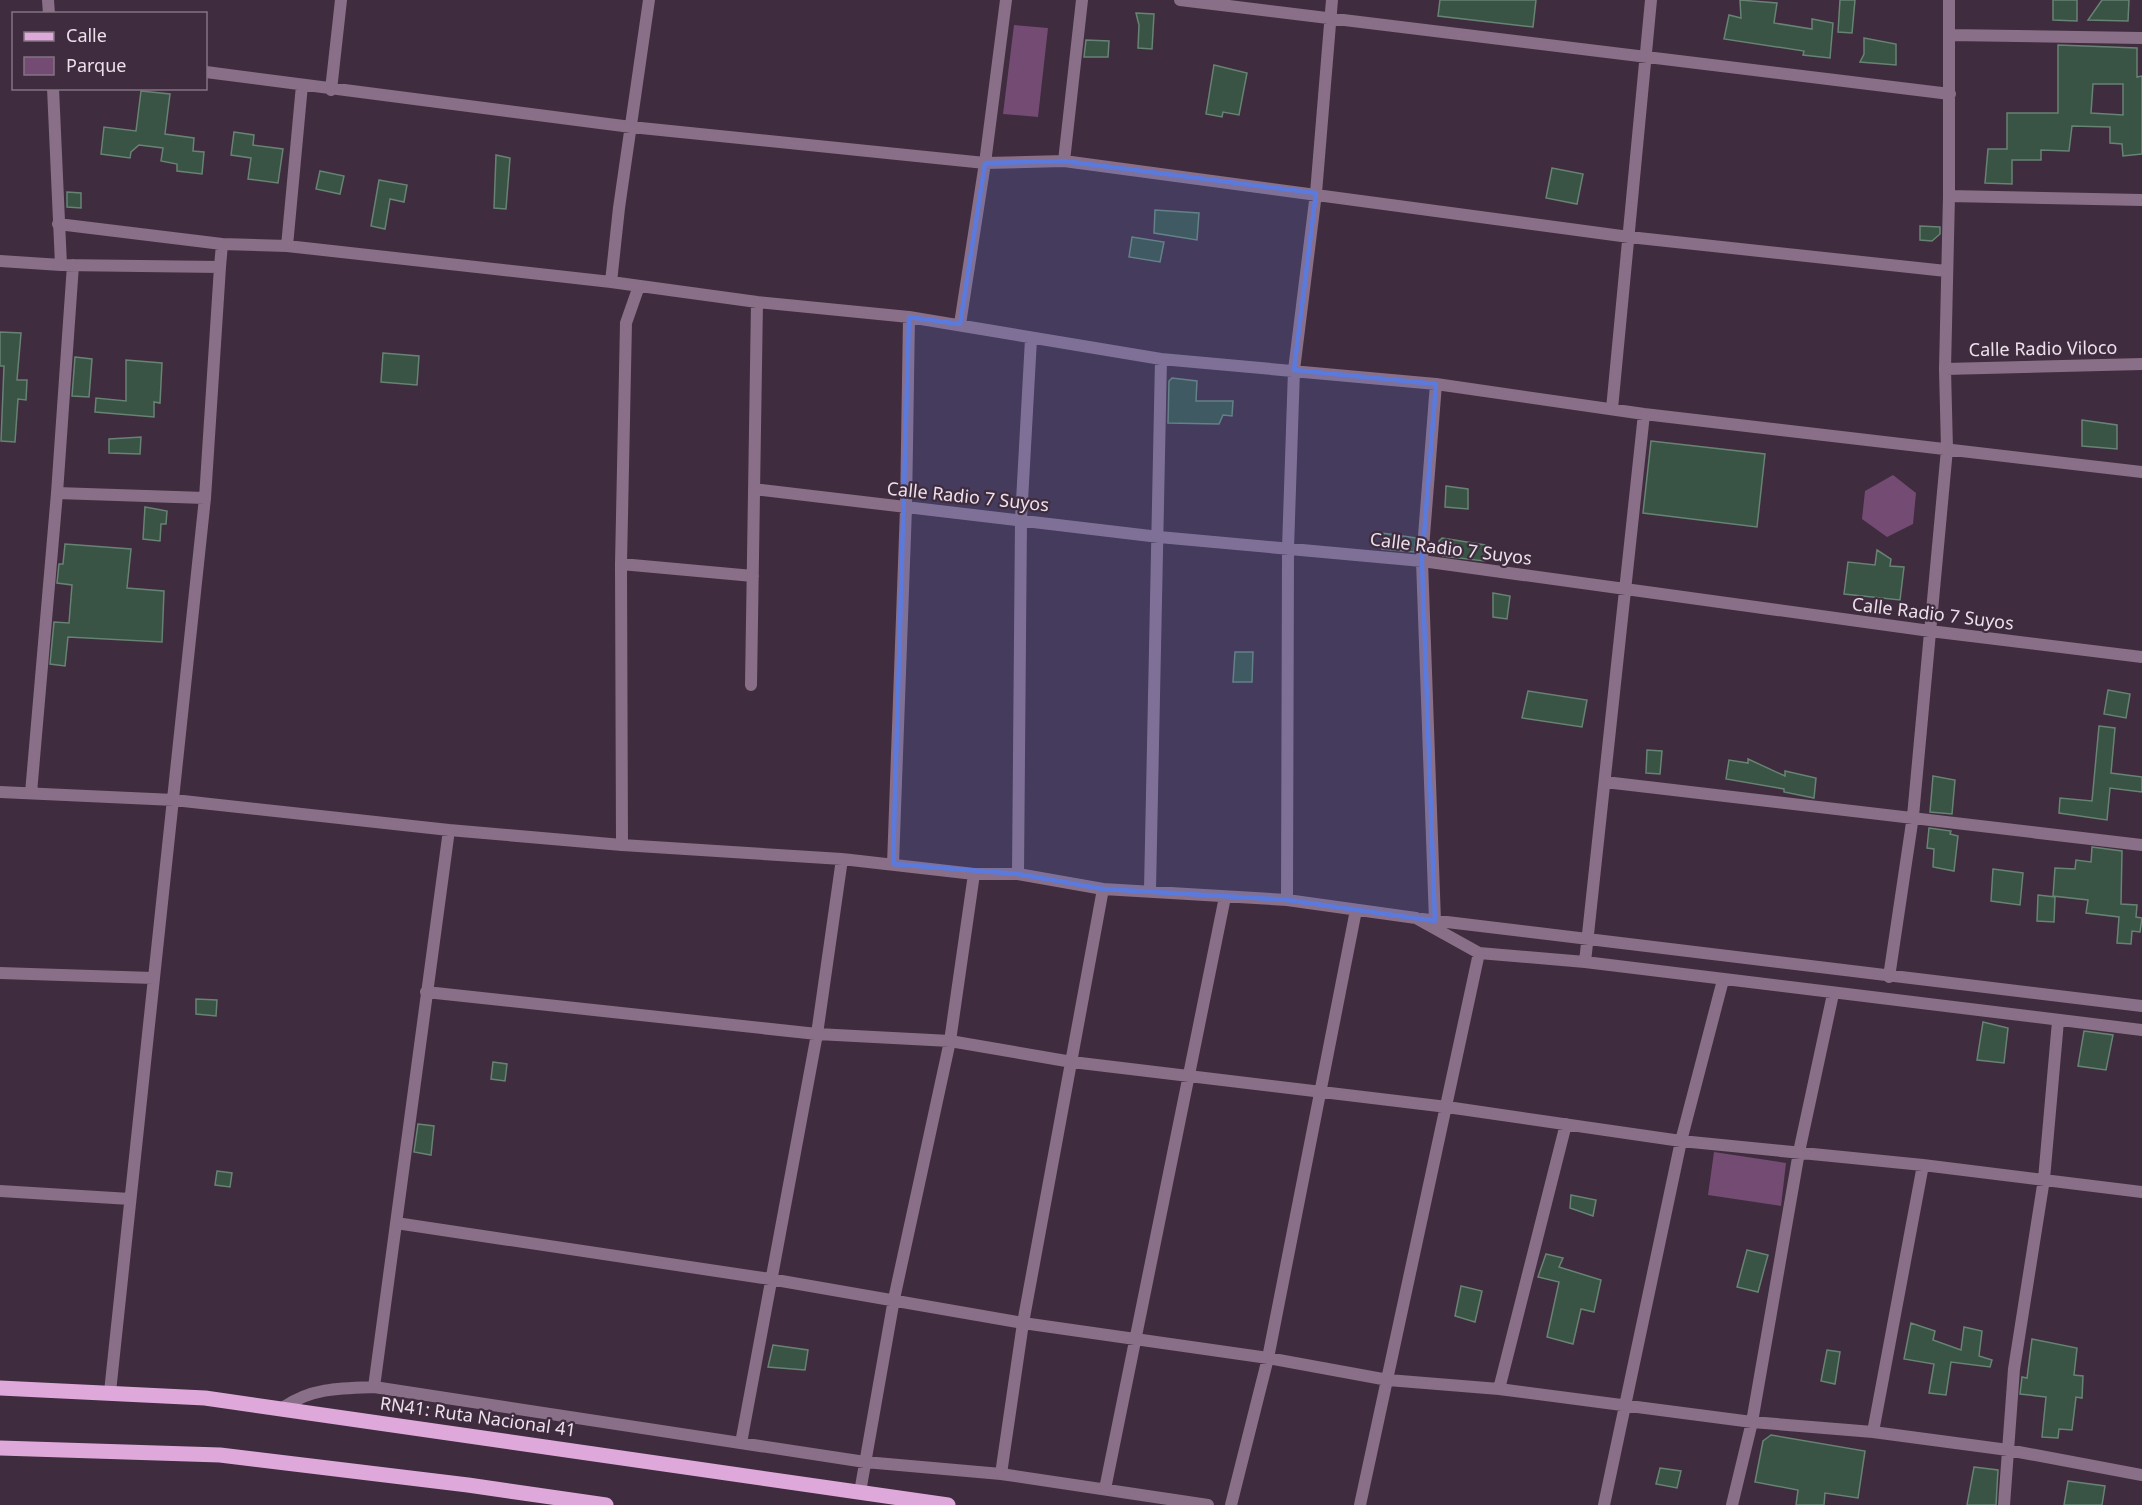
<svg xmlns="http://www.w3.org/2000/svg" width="2142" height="1505" font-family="'Noto Sans',sans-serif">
<rect width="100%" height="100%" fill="#3f2c3e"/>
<path fill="#744b73" d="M1014,25L1048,28L1038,117L1003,114Z
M1893,475L1916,493L1913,524L1887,537L1862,519L1865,491Z
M1714,1152L1786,1163L1781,1206L1708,1195Z"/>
<path fill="#395344" stroke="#678373" stroke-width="1.5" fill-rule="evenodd" d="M1440,0H1536L1533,27L1438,16Z
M1740,0L1777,3L1774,23L1812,29V19L1833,23L1830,58L1803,55L1804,51L1724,39L1729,15L1741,18Z
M1840,0H1855L1852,33L1838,32Z
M2053,0H2077V21L2053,20Z
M2102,0H2129L2128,21L2088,20Z
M1136,13L1154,14L1152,49L1138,48L1139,25Z
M1864,38L1896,44V65L1860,62L1864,54Z
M1086,40L1109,41L1108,57H1084Z
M2058,45L2137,48V77L2142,76V154L2123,156L2122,144L2110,143V127L2072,126L2069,151L2041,150V160H2012V184L1985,183L1988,149H2007V113H2058ZM2093,84H2123V115L2091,113Z
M1214,65L1247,73L1239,115L1223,112L1222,117L1206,114Z
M141,91L170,94L165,134L194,138L193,151L204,152L202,174L177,171V164L161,161L163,148L139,145L131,152L130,158L101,154L104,127L136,131Z
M234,132L254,135L253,145L283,149L278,183L248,179L251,158L231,155Z
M496,155L510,158L506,209L494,208Z
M1552,168L1583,174L1577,204L1546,198Z
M320,171L344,176L340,194L316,189Z
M379,180L407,185L404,202L390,199L385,229L371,226Z
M67,192L81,193V208L67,207Z
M1155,210L1199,213L1197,240L1154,233Z
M1920,226L1940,227V234L1932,241L1920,240Z
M1132,237L1164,242L1160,262L1129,257Z
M0,332L21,333L17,380H27L26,400L18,399L15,442L1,441L4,366H0Z
M383,353L419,356L417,385L381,382Z
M75,357L92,359L89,397L72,396Z
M126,360L162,363L160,403L154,402V417L95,412L96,398L126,401Z
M1172,378L1197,381L1196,401H1233L1232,416L1223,415L1219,424L1168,423L1169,381Z
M2082,420L2117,425V449L2082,446Z
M141,437L140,454L109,453V439Z
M1651,441L1765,454L1757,527L1643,513Z
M1446,486L1468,489V509L1445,507Z
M145,507L167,511L166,524H161L160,541L143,539Z
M1382,533L1416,538L1414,552L1382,549Z
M1442,538L1485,545L1484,561L1443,556L1439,541Z
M65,544L131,549L127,588L164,591L162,642L68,637L65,666L50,664L54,622L69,623L72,585L57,583L59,564H63Z
M1877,550L1891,559L1890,566L1904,567L1900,600L1844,594L1848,562L1875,565Z
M1493,593L1510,596L1507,619L1493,617Z
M1235,652H1253L1252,682H1233Z
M2108,690L2130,694L2126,718L2104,714Z
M1528,691L1587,700L1582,727L1522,718Z
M2099,726L2115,728L2111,773L2142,777V792L2110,788L2107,820L2059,813L2060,798L2092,801Z
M1647,750L1662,751L1660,774L1646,773Z
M1748,759L1785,776V771L1816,778L1814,798L1784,792V789L1726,779L1729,760L1748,763Z
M1933,776L1955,780L1952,814L1930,812Z
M1929,828L1951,831L1950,834L1958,836L1954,871L1933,867L1934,849L1927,848Z
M2092,847L2122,851L2121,904L2137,905L2136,917L2142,918L2140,932L2132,931L2131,944L2117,943L2119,917L2086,913L2088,900L2053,896L2055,868L2075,869L2076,860L2091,862Z
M1993,869L2023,873L2020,905L1991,901Z
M2038,895L2055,897L2054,922L2037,921Z
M196,999L217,1000L216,1016L196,1014Z
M1983,1022L2008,1028L2004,1063L1977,1060Z
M2084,1031L2113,1035L2106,1070L2078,1066Z
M493,1062L507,1064L505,1081L491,1079Z
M418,1124L434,1126L431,1155L414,1152Z
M217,1171L232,1173L230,1187L215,1185Z
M1571,1195L1596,1200L1593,1216L1570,1208Z
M1747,1250L1768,1255L1758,1292L1737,1287Z
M1546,1254L1563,1258L1559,1267L1601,1280L1594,1312L1581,1309L1573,1344L1547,1337L1559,1282L1538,1277Z
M1461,1286L1482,1291L1475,1322L1455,1316Z
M1911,1323L1935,1331L1933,1340L1961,1350L1964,1327L1982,1331L1979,1356L1992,1360L1990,1367L1951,1362L1946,1395L1929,1393L1934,1364L1904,1359Z
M2032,1339L2077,1348L2074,1375L2083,1376L2082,1398L2076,1397L2072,1430L2059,1429L2058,1438L2042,1437L2046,1397L2020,1394L2022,1377L2027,1378Z
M773,1345L808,1350L805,1370L768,1367Z
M1827,1350L1840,1352L1835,1384L1821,1381Z
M1771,1435L1865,1451L1858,1498L1825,1493L1824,1505H1796L1798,1490L1755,1482L1763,1441Z
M1974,1467L1998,1470L1996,1505H1967Z
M1660,1468L1681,1471L1677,1488L1656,1484Z
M2068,1481L2105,1486L2102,1505H2064Z"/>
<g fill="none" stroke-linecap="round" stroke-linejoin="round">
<path stroke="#896f88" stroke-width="12" d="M48,0L49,14
M1180,0L1950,94
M1950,35L2142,38
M206,72L631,127L985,163L1064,161L1629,237L1946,271
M53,88L61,265
M331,90L341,0
M1064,161L1082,0
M1949,196L2142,200
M58,224L222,244
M287,246L302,85
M0,261L61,265L220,267L222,244L287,246L611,282L757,302L909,317L1161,359L1436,384L1644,414L2142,472
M611,282L619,208L649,0
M960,324L985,163L1006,0
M1945,369L2142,364
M1612,409L1651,0
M754,489L1159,537L1422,561L1930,631L2142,657
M57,493L205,498
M621,564L753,576
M751,685L757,302
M1605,782L2142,845
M0,792L174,800L449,830L622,845L842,859L974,874H1018L1103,889L1287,900L1416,918L1479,953L1585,962L2142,1030
M31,793L57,493L73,265
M622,845L621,564L626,323L639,286
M893,864L906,508L909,317
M1018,874L1021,519L1031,339
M1103,889L1023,1323L1001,1474L1208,1505
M1150,890L1161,359
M1287,900L1288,548L1294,370L1316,193L1332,0
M1422,919L2142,1006
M1435,921L1422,561L1436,384
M1585,962L1644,414
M0,973L153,978
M1889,977L1913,816L1947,449L1945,369L1949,196V0
M426,992L817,1034L950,1041L1072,1062L1447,1107L1681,1141L1923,1165L2142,1192
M0,1191L130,1199
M396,1223L770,1279L1023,1323L1268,1358L1388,1380L1499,1389L1752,1422L1873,1432L2008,1450L2142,1475
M374,1387L449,830
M1499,1389L1566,1124
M110,1392L205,498L220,267
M284,1407C311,1388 341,1388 374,1387L865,1462L1001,1474
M1873,1432L1923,1165
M741,1443L817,1034L842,859
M1105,1489L1225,897
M860,1492L894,1299L950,1041L974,874
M1231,1505L1268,1358L1356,910
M1360,1505L1479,953
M1604,1505L1681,1141L1723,980
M1732,1505L1752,1422L1799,1152L1833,994
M2004,1505L2014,1369L2044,1179L2058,1021"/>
<path stroke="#dea8db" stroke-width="15" d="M0,1388L205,1398L948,1505
M0,1448L220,1455L468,1485L606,1505"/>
</g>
<path fill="#5b7ade" fill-opacity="0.2" stroke="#5b7ade" stroke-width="4.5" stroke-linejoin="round" d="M1064,161L1316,193L1294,370L1436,384L1422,561L1435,921L1287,900L1103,889L1018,874L893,864L909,317L960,324L985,163Z"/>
<g text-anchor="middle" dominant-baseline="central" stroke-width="4.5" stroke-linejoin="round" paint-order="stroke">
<g font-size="18" fill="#ece0eb" stroke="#3f2c3e">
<text transform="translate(2043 348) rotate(-1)">Calle Radio Viloco</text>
<text transform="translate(968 496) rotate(6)">Calle Radio 7 Suyos</text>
<text transform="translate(1451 548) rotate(7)">Calle Radio 7 Suyos</text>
<text transform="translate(1933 613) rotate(7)">Calle Radio 7 Suyos</text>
<text transform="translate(478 1416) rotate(8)">RN41: Ruta Nacional 41</text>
</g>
</g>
<rect x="12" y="12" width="195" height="78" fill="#3f2c3e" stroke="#847483" stroke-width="1.5"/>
<rect x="24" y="32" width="30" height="9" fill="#dea8db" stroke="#847483" stroke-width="1.5"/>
<text x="66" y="42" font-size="18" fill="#ece0eb">Calle</text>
<rect x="24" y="57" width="30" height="18" fill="#744b73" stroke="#847483" stroke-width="1.5"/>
<text x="66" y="72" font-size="18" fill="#ece0eb">Parque</text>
</svg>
